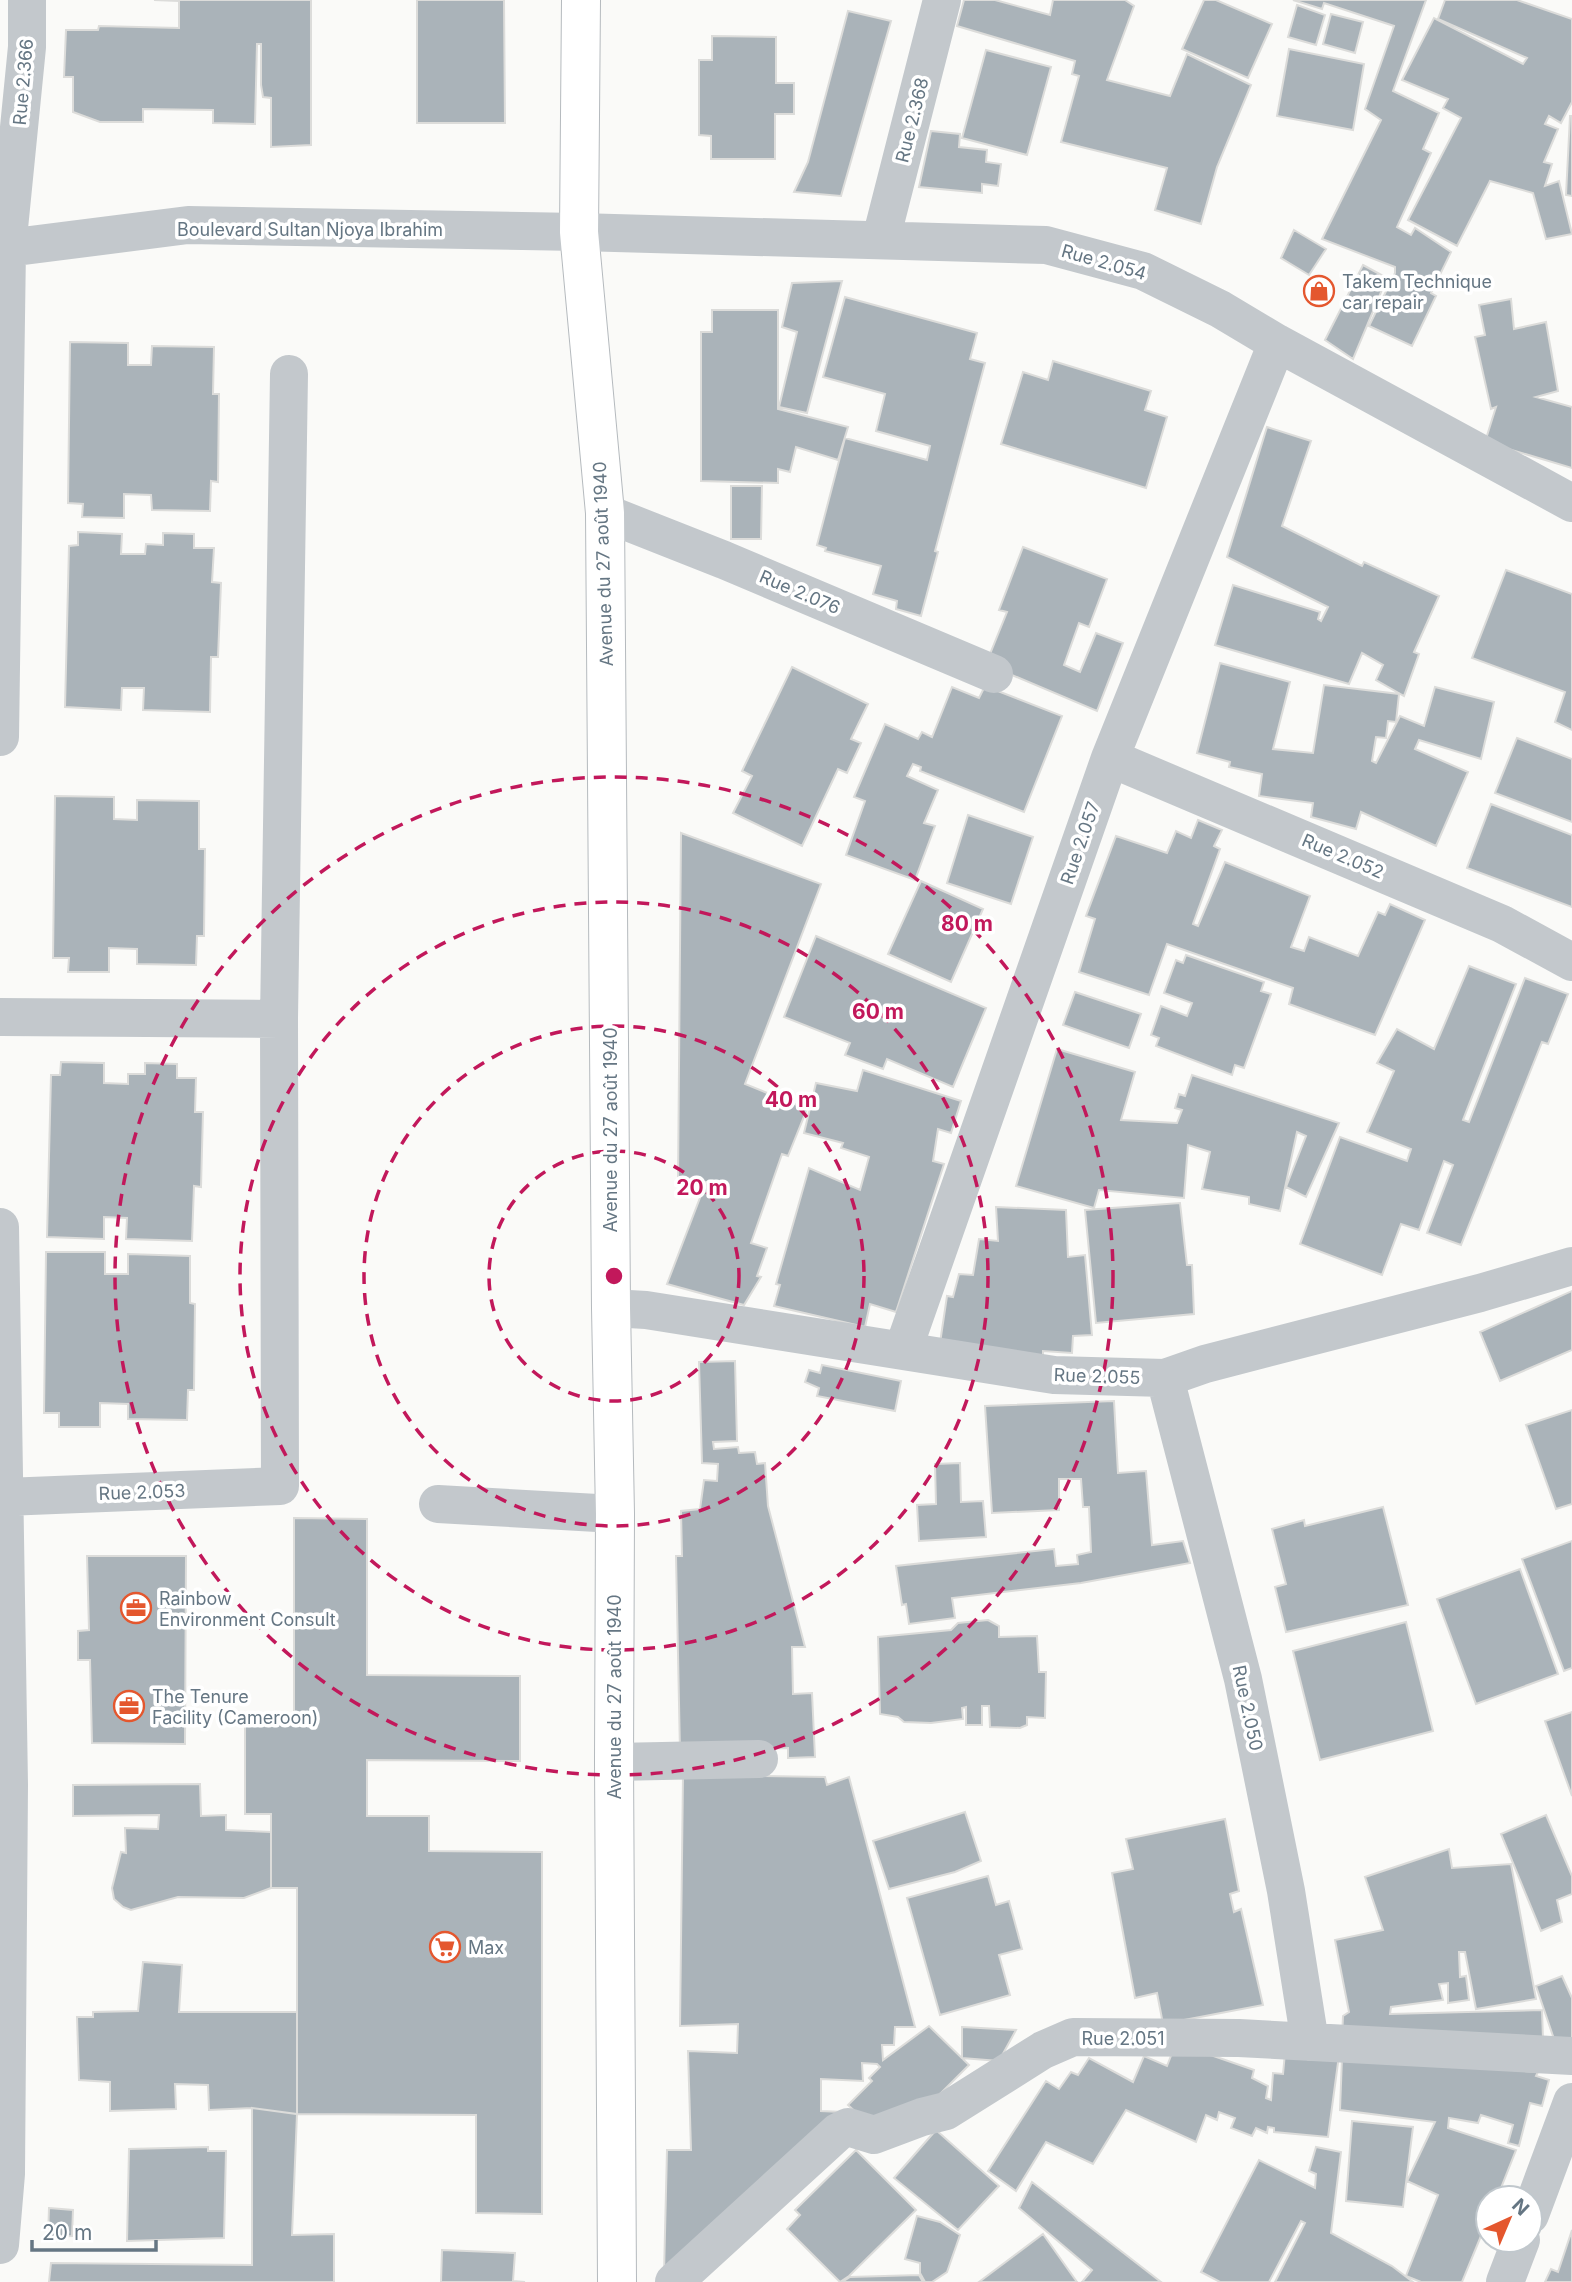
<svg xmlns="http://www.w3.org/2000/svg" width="1572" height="2282" font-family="Inter,sans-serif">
<rect width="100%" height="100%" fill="#fafaf8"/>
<path fill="#aab3b9" stroke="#dcdcda" stroke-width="2" d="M154,0H311V145L271,147V98L263,97L261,85V44H257L255,124L213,123V110L143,109V122H100L73,112V77H64L66,30H98L99,26L179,28V1Z
M417,0H504L505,123H417Z
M964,0H995L1050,15L1053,0H1125L1134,6L1107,80L1170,96L1187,54L1251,85L1217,167L1201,224L1155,210L1167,168L1061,142L1079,76L1072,74L1075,61L957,26Z
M1204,0H1216L1272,24L1248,78L1182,49Z
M1293,0H1426L1393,91L1439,113L1423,149L1431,153L1397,227L1411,235L1415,228L1451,252L1431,293L1436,296L1412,346L1369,326L1395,273V267L1322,239L1381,120L1365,109L1394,26L1324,3L1322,9Z
M1445,0H1517L1572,19V102L1561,123L1549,116L1545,124L1558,129L1544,162L1552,164L1545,186L1559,181L1572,234L1546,239L1533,193L1490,181L1457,246L1408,220L1461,118L1443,108L1448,99L1402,80L1434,18L1523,64L1527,58L1438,19Z
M1297,5L1325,15L1316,45L1288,37Z
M848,11L891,21L841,196L794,192L808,162Z
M1331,14L1363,22L1355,53L1323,44Z
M712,36L776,37V83H794V114H775V159H711V136L699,135V60H712Z
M1289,49L1364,64L1353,130L1277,116Z
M986,50L1051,67L1027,155L962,138Z
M1570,116H1572V196L1566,195Z
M931,131L960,134L959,147L987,150L986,162L1001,164L998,186L982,184V193L919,187Z
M1294,230L1326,249L1309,275L1281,258Z
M1363,265L1387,278L1353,359L1325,340Z
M842,281L807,413L779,407L797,332L782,327L792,283Z
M845,297L977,333L970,359L985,363L935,551L938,552L921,616L896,609L897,601L873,594L881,566L825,551L826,548L817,545L845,438L927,460L930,446L876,431L885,394L823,377Z
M1511,299L1514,329L1546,322L1558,391L1536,397L1572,407V468L1485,442L1496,407L1491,409L1475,337L1485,335L1479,305Z
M712,310H778V409L848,427L838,460L796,447L790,472L778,469V483L701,481V332H712Z
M70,342L128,343V365H151L152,346L214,347L213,394H219L218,482L211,481L210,511L152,510L151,495L124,494V518L82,517L83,504L68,503Z
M1053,361L1151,391L1145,410L1167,417L1146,488L1001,444L1023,372L1048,380Z
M1267,427L1311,441L1282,526L1362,566L1364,562L1439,596L1414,652L1419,654L1404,696L1376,680L1383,665L1362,653L1349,684L1215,645L1233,585L1320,612L1318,619L1321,621L1328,607L1227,557Z
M731,486H762L761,539H731Z
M78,532L122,534L121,554H145L146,544L163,545V533L194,534V548H214L212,582L221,583L218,657H211L210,712L143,710L144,688H122L121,710L65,707L69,546L78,545Z
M1023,547L1107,579L1089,627L1079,623L1064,665L1080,672L1096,633L1123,643L1097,711L986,664L1007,612L999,610Z
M1506,570L1572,594V730L1555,722L1565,692L1472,658Z
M1220,663L1290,682L1273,749L1313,753L1324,685L1399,694L1396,722L1388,721L1386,738L1376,737L1372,761L1376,763L1400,716L1424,726L1435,687L1494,702L1481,759L1419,740L1415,749L1468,772L1436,846L1361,812L1356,829L1311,817L1313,803L1259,796L1262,774L1229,767L1230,762L1197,753Z
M792,667L868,704L851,739L861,743L847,773L838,769L802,846L733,813L752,776L742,771Z
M985,686L1062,716L1024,812L920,771L921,767L913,764L907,776L938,790L924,823L935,826L915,880L846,855L865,801L854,797L885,724L918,739L922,732L932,737L952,687L979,698Z
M1517,738L1572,759V822L1495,793Z
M55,796L114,797V819L137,820V800L199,801V849H205L204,936H197L196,965L137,964V949L109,948V972H68L69,958H53Z
M1491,804L1572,835V907L1467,868Z
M968,815L1033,837L1011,904L947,883Z
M1198,820L1222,830L1214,846L1220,849L1193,924L1198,926L1225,862L1310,896L1291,947L1304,951L1309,937L1358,956L1378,912L1385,915L1390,904L1425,920L1375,1035L1289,1004L1293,988L1167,944L1149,995L1079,972L1095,919L1086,916L1116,836L1167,853L1176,831L1191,838Z
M681,833L821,884L745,1084L807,1109L788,1156L782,1154L751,1243L767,1248L757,1276L761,1277L744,1305L667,1284L706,1182L678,1183Z
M921,881L983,909L951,982L888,954Z
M816,936L986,1008L953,1087L887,1059L883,1069L845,1055L850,1043L784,1017Z
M1186,955L1264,982L1261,991L1271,994L1244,1068L1235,1065L1232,1075L1156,1046L1159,1038L1151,1035L1161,1006L1187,1016L1192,1003L1164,993L1176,960L1183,963Z
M1469,966L1516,984L1463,1120L1469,1122L1525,978L1568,994L1548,1044L1542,1042L1461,1245L1427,1233L1453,1165L1444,1161L1419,1230L1401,1224L1382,1275L1300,1244L1340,1137L1407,1161L1411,1149L1367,1132L1394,1071L1377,1063L1397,1029L1434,1049Z
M1075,992L1141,1014L1129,1048L1063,1025Z
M1057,1049L1135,1072L1121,1120L1177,1123L1182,1110L1175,1108L1179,1094L1185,1096L1192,1075L1339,1123L1306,1197L1286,1187L1306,1136L1297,1132L1280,1211L1249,1204V1197L1202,1189L1210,1152L1188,1145L1184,1198L1099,1190L1094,1208L1016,1186Z
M61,1062L104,1063V1083L128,1084V1074H145V1063L177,1064V1078H196L195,1112H203L201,1187L194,1186L192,1241L126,1239L127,1218L104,1217V1239L47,1237L51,1075H60Z
M863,1070L961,1101L951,1133L938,1129L933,1161L944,1164L896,1312L870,1304L865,1327L774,1306L780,1285L776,1284L809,1168L860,1190L869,1157L841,1148L843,1143L804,1133L816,1083L857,1091Z
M1180,1203L1187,1265H1192L1194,1314L1096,1323L1085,1210Z
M996,1207L1066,1210L1068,1257L1085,1255L1092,1335L1073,1336L1072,1353L1043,1351V1358L940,1343L947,1296L953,1297L959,1274L973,1275L979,1239L998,1241Z
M46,1252H105V1274H128V1254L190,1256V1303L195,1304L194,1390H188L187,1420L128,1419V1404L100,1403V1427H59V1413H44Z
M1572,1291V1350L1500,1381L1480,1332Z
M735,1361L737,1441L713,1442L714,1449L738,1447L739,1453L755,1452L757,1464L765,1463L768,1506L805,1647H792L793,1694L812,1693L815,1757L788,1758V1748L680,1752L676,1556H682L681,1511L700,1509L704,1480L717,1481L718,1464L702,1463L699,1362Z
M822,1365L901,1381L895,1411L817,1396L819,1388L805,1382L809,1370L820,1373Z
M1114,1401L1118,1473L1146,1471L1152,1545L1183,1541L1190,1563L1081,1583L952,1598L955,1618L909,1624L906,1604L902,1605L896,1566L1054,1549L1056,1566L1078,1564L1077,1555L1091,1552L1089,1507H1083L1081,1479H1059V1510L992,1513L985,1406Z
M1572,1410V1504L1556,1509L1526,1425Z
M960,1463L961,1502L983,1501L986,1537L919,1541L917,1505L936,1504L935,1464Z
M1383,1507L1408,1605L1286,1632L1275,1587L1286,1584L1272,1529L1304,1520L1305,1526Z
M294,1518L367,1519V1675L520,1676V1761L367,1760V1816H429V1851L542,1852V2214L476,2213V2115L297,2114V1888H271V1814H245V1718H294Z
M1572,1541V1668L1564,1671L1522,1559Z
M87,1556H186L185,1744L92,1743L90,1660H78V1631L89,1630Z
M1520,1569L1558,1674L1476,1704L1437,1599Z
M988,1620L999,1626V1637L1037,1636L1039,1672H1046L1045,1718L1027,1717V1725L1020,1728L990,1727L989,1706H982V1725H966V1707L962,1708L963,1719L931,1723L904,1722L898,1717L880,1714L878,1637L951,1630L958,1623Z
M1406,1622L1433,1731L1320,1760L1293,1651Z
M1572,1712V1796L1545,1721Z
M683,1775L825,1777L827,1785L849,1777L915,2027H895L894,2045H882L883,2060L929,2026L969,2065L920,2114L875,2130L848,2105L872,2081L869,2078L880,2067L877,2064L862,2063L863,2081L821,2079V2111L842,2112L664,2274L667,2150H691L688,2051L737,2053L738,2024L680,2026Z
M200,1784L201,1816L226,1815V1830L271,1832V1888L244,1898L178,1897L131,1910L123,1907L114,1899L112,1888L121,1852L126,1853L125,1828L158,1829L159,1815L73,1816V1785Z
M965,1812L981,1861L955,1872L889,1889L873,1841Z
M1546,1815L1572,1876V1894L1557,1900L1562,1922L1541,1931L1501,1834Z
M1225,1819L1239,1891L1230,1894L1234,1912L1241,1909L1263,2005L1163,2024L1157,1993L1135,1998L1112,1873L1133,1869L1126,1839Z
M1449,1849L1452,1868L1511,1864L1536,1999L1476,2009L1465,1952H1459L1460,1977L1466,1976L1469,2000L1448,2003V1983L1439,1984L1443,2000L1391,2007L1390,2014L1542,2010L1543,2039L1342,2038L1343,2016L1349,2012L1335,1940L1383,1930L1365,1877Z
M988,1876L996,1905L1009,1901L1022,1949L999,1955L1010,1995L940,2015L907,1898Z
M143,1962L182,1965L179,2012H297V2114L252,2108L209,2110L208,2085L175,2084L176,2109L110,2111V2082L79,2080L77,2017H93V2012L138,2011Z
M1562,1976L1572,1998V2041L1555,2042L1536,1986Z
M962,2027L1016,2030L999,2061L962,2058Z
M1176,2043L1254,2070L1252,2078L1268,2086L1266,2098L1271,2100L1273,2073L1283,2074L1285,2053L1340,2048L1328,2137L1274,2132V2128L1268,2127L1267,2133L1256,2128L1252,2136L1231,2128L1235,2118L1219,2112L1217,2120L1206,2115L1196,2142L1126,2110L1093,2164L1046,2142L1016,2191L988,2171L1046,2081L1059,2089L1071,2072L1078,2075L1089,2058L1133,2082L1144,2056L1167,2066Z
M1342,2057L1538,2072L1536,2076L1549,2080L1542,2106L1530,2103L1519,2146L1508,2143L1513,2125L1481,2115L1478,2123L1449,2118L1448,2128L1516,2150L1497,2198H1488V2219L1462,2282H1421L1406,2276L1438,2195L1407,2181L1435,2122L1340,2110Z
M252,2108L297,2114L292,2235L334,2234V2282H49L51,2263L252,2265Z
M1352,2121L1413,2127L1403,2207L1346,2201Z
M936,2130L999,2186L958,2230L894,2178Z
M208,2147V2151H226L224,2238L127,2241L129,2149Z
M1316,2147L1341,2152L1331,2233L1392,2266L1413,2282H1275L1305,2223L1301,2221L1269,2282H1220L1201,2272L1259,2160L1315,2188L1316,2174L1309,2171Z
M856,2150L916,2210L849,2276L840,2282L787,2229L800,2215L795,2210Z
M1032,2182L1161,2282H1082L1092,2270L1019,2208Z
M49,2208L73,2210L72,2236L48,2237Z
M917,2216L940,2222L960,2235L947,2272L932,2282H925L920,2273V2263L905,2259Z
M1572,2230V2282H1545L1551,2269L1558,2272Z
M1043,2234L1077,2282H979Z
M442,2250L515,2253L513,2281L525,2282H441Z
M919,2275L923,2282H842L850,2277Z"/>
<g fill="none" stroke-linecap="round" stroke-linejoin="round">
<g stroke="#b5babe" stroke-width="40">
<path id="major" d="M581,0L579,232L605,513L611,1308L615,1514L614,1762L617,2282"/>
</g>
<path stroke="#c3c8cc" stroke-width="38" d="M881,239L942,0
M0,249L188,225L579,232L1046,245L1143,271L1220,309L1277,343L1572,503
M605,513L724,560L994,674
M0,737L7,248L27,47V0
M1110,758L1502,924L1572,962
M0,1017L279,1019
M0,1227L9,1785L6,2174L0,2245
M611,1308L646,1310L1054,1375L1165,1378L1205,1364L1480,1293L1572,1266
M903,1350L1110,758L1277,343
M1165,1378L1243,1679L1286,1891L1310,2042
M5,1497L280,1486L279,1019L289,374
M438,1504L615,1514
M614,1762L759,1759
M1530,2215L1572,2102
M674,2282L838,2132L848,2127L874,2135L922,2117L946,2111L1043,2050L1073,2037L1239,2038L1572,2056
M1505,2282L1521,2240"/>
<use href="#major" stroke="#fff" stroke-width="38"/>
</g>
<g fill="none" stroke="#c2185b" stroke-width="3.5" stroke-dasharray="12 9">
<circle cx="614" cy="1276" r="125"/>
<circle cx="614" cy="1276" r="250"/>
<circle cx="614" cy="1276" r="374"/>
<circle cx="614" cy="1276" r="499"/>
</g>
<defs>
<g id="shop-ring" transform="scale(1.575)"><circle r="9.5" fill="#fff" stroke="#e4572e" stroke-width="1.5"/><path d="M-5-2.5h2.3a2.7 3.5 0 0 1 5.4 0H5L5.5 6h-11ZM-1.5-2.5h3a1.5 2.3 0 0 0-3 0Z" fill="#e4572e"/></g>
<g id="office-ring" transform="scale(1.575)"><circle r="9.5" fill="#fff" stroke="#e4572e" stroke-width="1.5"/><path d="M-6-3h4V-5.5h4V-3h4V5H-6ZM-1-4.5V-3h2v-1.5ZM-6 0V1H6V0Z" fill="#e4572e"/></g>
<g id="supermarket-ring" transform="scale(1.575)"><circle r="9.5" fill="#fff" stroke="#e4572e" stroke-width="1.5"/><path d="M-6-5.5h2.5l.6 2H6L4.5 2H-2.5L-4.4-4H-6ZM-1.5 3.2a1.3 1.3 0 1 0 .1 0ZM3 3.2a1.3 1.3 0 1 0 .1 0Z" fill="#e4572e"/></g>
</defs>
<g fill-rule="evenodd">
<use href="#shop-ring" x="1319" y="291"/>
<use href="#office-ring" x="136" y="1608"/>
<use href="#office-ring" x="129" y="1706"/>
<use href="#supermarket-ring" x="445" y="1947"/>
</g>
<g text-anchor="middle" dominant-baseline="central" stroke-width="7" stroke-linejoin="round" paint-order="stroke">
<g font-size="18" fill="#657683" stroke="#fff">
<text transform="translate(23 82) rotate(-85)">Rue 2.366</text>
<text transform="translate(912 120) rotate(-76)">Rue 2.368</text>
<text x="310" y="229">Boulevard Sultan Njoya Ibrahim</text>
<text transform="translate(1104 262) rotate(16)">Rue 2.054</text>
<text transform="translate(603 564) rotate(-92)">Avenue du 27 août 1940</text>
<text transform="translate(800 592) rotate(23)">Rue 2.076</text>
<text transform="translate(1080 843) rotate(-71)">Rue 2.057</text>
<text transform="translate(1343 856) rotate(23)">Rue 2.052</text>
<text transform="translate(610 1130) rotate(-90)">Avenue du 27 août 1940</text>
<text transform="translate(1097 1376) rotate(2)">Rue 2.055</text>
<text transform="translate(142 1492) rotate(-2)">Rue 2.053</text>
<text transform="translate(614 1697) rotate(-90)">Avenue du 27 août 1940</text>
<text transform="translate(1248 1708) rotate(78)">Rue 2.050</text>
<text x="1123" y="2038">Rue 2.051</text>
</g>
<g font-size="18" fill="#657683" stroke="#fff" text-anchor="start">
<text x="1342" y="281">Takem Technique<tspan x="1342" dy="21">car repair</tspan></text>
<text x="159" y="1598">Rainbow<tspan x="159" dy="21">Environment Consult</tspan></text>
<text x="152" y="1696">The Tenure<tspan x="152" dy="21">Facility (Cameroon)</tspan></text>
<text x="468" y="1947">Max</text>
</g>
</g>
<circle cx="614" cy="1276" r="10" fill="#c2185b" stroke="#fff" stroke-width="3.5"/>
<g font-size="21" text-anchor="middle" font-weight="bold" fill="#c2185b" stroke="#fff" stroke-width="7" stroke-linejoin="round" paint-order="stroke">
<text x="967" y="931">80 m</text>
<text x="878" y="1019">60 m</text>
<text x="791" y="1107">40 m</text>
<text x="702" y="1195">20 m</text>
</g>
<g transform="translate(1509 2219) rotate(44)"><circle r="33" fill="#ffffff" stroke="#c1c8cd" stroke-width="2"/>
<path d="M0-5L12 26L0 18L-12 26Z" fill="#e4572e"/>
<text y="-10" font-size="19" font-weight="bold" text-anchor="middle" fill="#657683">N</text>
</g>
<path d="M32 2240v10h124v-10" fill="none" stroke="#657683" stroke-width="3.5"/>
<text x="42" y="2240" font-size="21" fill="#657683" stroke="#ffffff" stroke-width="5" paint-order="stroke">20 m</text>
</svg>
